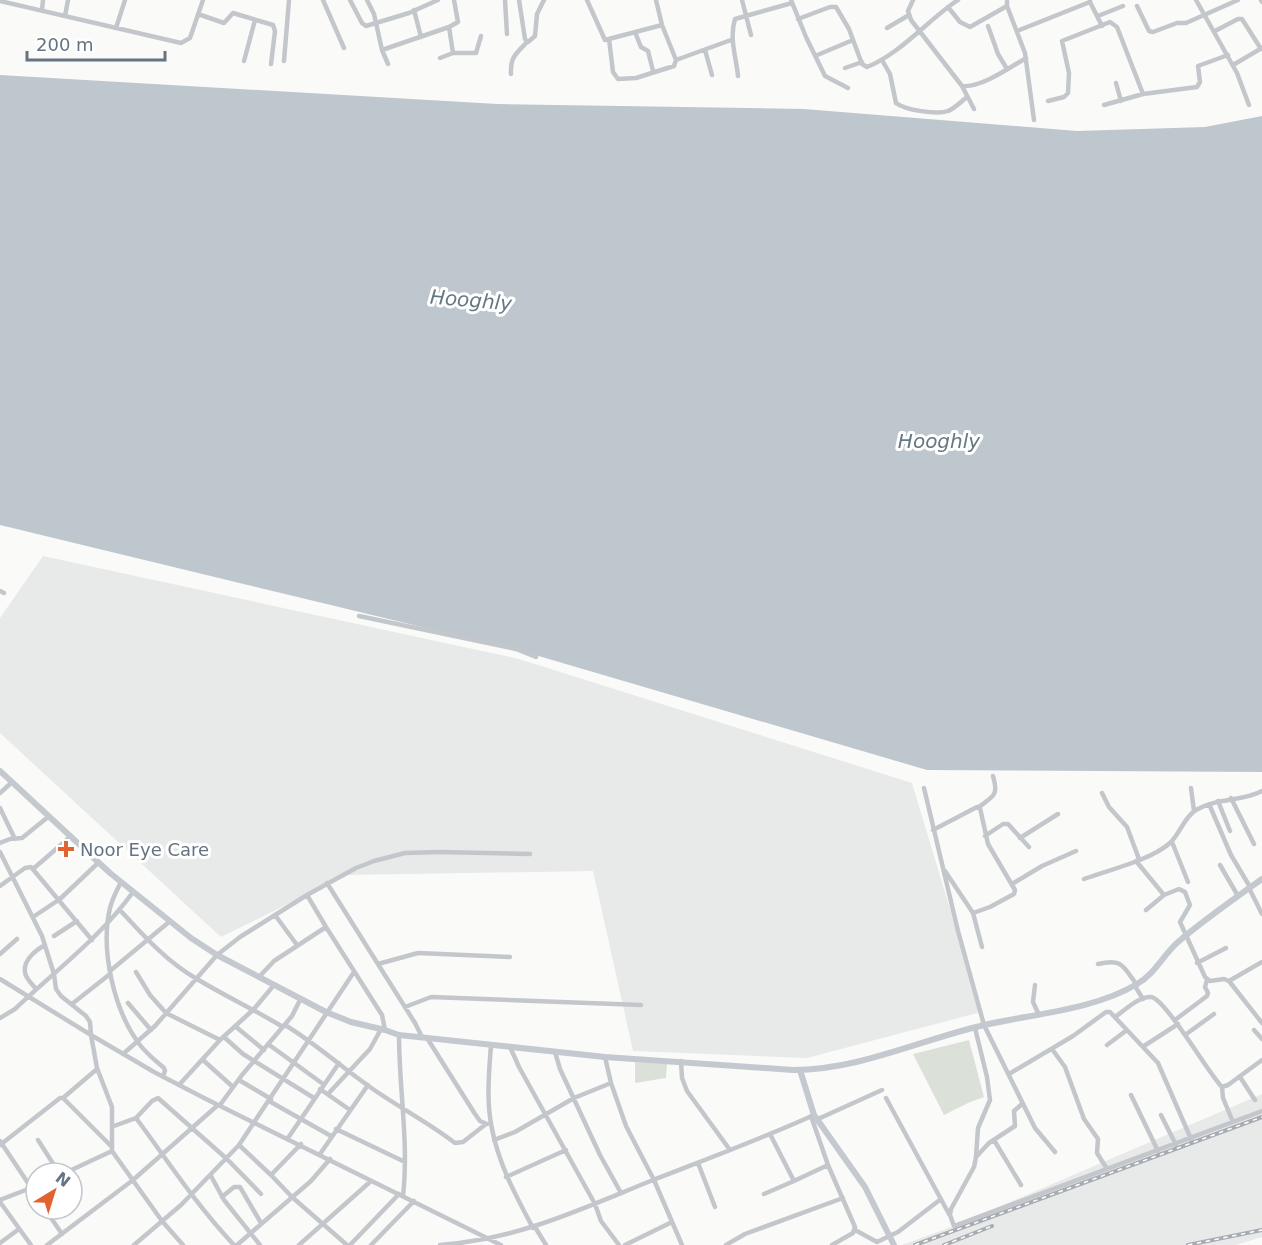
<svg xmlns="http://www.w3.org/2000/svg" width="1262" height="1245" font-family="'DejaVu Sans',sans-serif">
<rect width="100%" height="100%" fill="#fafaf8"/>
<path fill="#e8e9e9" d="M43,556L519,659L912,783L981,1012L807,1058L633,1051L593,871L347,875L221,937L0,733V618Z
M1262,1094V1237L1236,1245H902L954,1226Z"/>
<path fill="#dbe1d9" d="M969,1040L984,1097L968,1103L944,1115L913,1054Z
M635,1062L667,1064L666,1078L635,1083Z"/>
<path fill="#bec7cd" d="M0,75L497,104L804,109L1077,131L1205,127L1262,116V772L927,770L525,652L0,525Z"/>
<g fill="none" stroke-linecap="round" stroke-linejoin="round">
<path stroke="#c3c7cb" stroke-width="4.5" d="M323,0L344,48
M350,0L362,23L366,26L409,13L438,0
M367,0L374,14L382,50L449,27
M505,0L507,34
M519,0L525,39L528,42L535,36L537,14L544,0
M587,0L605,40L662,25
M656,0L662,25L676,60L731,40
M742,0L751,35
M791,0L806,37L825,76L848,88
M913,0L908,11L911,20L962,86C981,88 1009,68 1026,58
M1007,0V6L1025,53L1034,120
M1196,0L1237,73L1249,105
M1261,0L1262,2
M0,1L181,43L190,38L203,0
M1090,2L1102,26
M1137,6L1149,31L1153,32L1177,23H1186L1238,0
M948,7L960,22L970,27L1007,6
M42,10L43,0
M414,10L421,37
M198,14L224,23L233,13L273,25L275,31L271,64
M65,16L68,0
M1098,16L1123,6
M798,19L830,7H836L849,29L862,64L867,67C900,54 928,20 958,0
M988,26L998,54L1007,69
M116,28L125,0
M887,28L909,15
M1017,31L1090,2V0
M1215,31L1238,19H1242L1261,49
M635,32L641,47L648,51L653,71
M609,39L613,72L618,79L636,78L674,66L676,60
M382,50L388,64
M705,50L712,75
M453,53H476L481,36
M815,56L853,40
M440,58L453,53L449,27L458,22L454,0
M882,60L890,74L896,103C905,110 937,115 948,111C954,109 962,101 967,97
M244,61L255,20
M284,61L289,0
M1233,65L1262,48
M845,68L862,62
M511,74C510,57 516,54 527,42
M738,76C736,56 729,38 735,19L792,3
M1116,83L1121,101
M962,86L974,109
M1048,101L1064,97L1068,93L1069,73L1062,41L1110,22L1117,27L1143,94
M1104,105L1143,94L1197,87L1200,82L1198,66L1228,55
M0,591L4,593
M359,616L516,649L536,657
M924,788L958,931L984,1025L1035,1128L1055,1152
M1191,788L1194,811
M0,793L11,783
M1102,793L1109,807L1127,827L1139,859
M1231,798L1254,844
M1218,801L1230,831
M1209,804L1231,855L1250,887
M979,807C993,796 999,796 993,776
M0,808L15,839
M933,830L977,807L980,808L988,844L1015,890L1014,894L990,907L973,913
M985,836L1003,824H1008L1029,847
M1020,838L1058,814
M1172,842L1188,882
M0,843L10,839L22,838L48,817
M0,852L42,936L54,974L56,989L61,996L86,1016L90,1022L91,1035
M1136,861L1164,895L1179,889L1185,892L1190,905L1180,922L1205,977L1210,981L1224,979L1229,981L1262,1023
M1220,865L1238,896
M33,869L70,837
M945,871L973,913L982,947
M1084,879C1109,870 1151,860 1170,843C1180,834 1184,817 1196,810C1219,797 1242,802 1262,791
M121,882C117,890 112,899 110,908C100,950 114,1011 140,1045C147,1054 156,1061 164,1068L165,1071L163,1076
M327,883L415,1023L422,1037
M1012,884L1042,866L1076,851
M0,886L25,868L31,867L92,940
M1249,888L1262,914
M307,895L326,927L382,1015L385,1030
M120,910C143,935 167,962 197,979C225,996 255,1010 283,1027
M1146,910L1164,895
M275,915L297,945
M33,917L60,899L98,863
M54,936L77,921
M0,954L17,939
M1197,963L1226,948
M378,964L418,953L510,957
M1098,964C1122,958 1123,966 1137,985
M110,971L169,922
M136,972L150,995L166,1013L220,1040
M259,977L274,961L326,927
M0,979L91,1035
M1229,981L1262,962
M1035,985L1033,1002L1039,1015
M1135,986L1143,999
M36,989C33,985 25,978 25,972C23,960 36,950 45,945
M128,1003L151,1030
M72,1004L110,974
M405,1007L431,997L641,1005
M1115,1017C1124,1011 1139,996 1151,997C1165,998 1208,1073 1222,1087L1228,1085L1262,1060
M0,1018L15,1009C55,971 101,937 133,892
M1175,1020L1207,996L1208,993L1205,987L1207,980
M285,1025C315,1043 341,1067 370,1087C398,1107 428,1122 455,1143L463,1142L486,1124
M235,1026L264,1050
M975,1028L987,1077L990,1100L978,1128L976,1157L974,1167L951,1209L950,1215L954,1226L1262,1111
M1254,1030L1262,1039
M399,1035C399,1089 409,1142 403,1196
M1185,1035L1214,1014
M224,1037L243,1054L314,1098
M427,1038L475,1114L480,1121L487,1124
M268,1044L323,1084
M491,1045C489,1073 486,1101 492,1129C499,1165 516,1196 533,1228
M1107,1045L1127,1030
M1144,1046L1178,1024
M510,1047L519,1067L595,1204L601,1221L619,1245
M1052,1049L1065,1067L1084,1119L1098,1139L1097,1153L1107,1169
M555,1052L560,1069L600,1155L621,1193
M123,1054L155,1026L217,955L240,937L307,895L356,868L374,861L405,853L440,852L530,854
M605,1057L611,1083L626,1126L654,1180L682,1245
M203,1060L233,1087
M681,1061L682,1078L687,1091L730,1150
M1009,1074L1073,1036L1106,1012H1110L1158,1063L1191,1139
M1240,1077L1255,1100
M239,1080L271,1099
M179,1085L220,1040L254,1009L274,985
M1222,1087L1223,1098L1233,1122
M320,1089L350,1110
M328,1094L370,1049L381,1029
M1131,1095L1158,1151
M63,1098L97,1069
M886,1098L949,1214
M269,1101L331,1136
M220,1105L242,1075L292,1016L300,1000
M1161,1115L1176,1145
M811,1116L828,1165
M136,1118L152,1101L158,1098L227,1159L261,1194
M818,1119L882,1090
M114,1126L136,1118C168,1161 197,1206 234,1245
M336,1129L405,1162
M288,1138L339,1063
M38,1140L59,1173
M494,1140L515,1132L574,1098L611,1083
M994,1140L1021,1185
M0,1141L36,1195
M0,1145L60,1098H63L112,1147
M239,1145L271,1175L292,1197L347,1245
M320,1154L368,1085
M976,1157L989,1143L1015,1126L1014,1111L1022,1104
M698,1163L715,1207
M65,1173L112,1151
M271,1175L301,1144
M211,1176L224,1200L260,1245
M506,1177L566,1150
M794,1181L828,1165L855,1227L853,1233L832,1245
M764,1194L794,1181L770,1134
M222,1197L234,1187H240L261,1223
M0,1200L36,1186
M0,1202L31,1245
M45,1209L62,1234
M535,1227L546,1245
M855,1230L877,1242L898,1232L941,1199
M0,1243L19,1229
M47,1245L133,1180L218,1105
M134,1245L181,1205L239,1145L354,972
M183,1245L162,1221L112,1151V1107L97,1068L91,1035L154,1072L206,1099L501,1245
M237,1245L311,1181L330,1159
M299,1245L371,1181
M350,1245L399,1194
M371,1245L414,1201
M440,1245C519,1239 581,1209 653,1180C707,1159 761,1139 814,1115
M625,1245L672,1222
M726,1245L745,1234L843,1198"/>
<path stroke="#c3c9ce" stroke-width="6" d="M0,771L110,873L191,938L217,955L326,1012L351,1022L385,1030L399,1035L605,1057L793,1070C859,1070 920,1040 984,1025C1032,1014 1094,1010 1137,984C1155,974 1163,955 1178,942C1205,919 1234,899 1262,879
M800,1070L814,1115L865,1187L894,1245"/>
<g stroke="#a6acb2" stroke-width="4">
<path id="rail" d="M915,1245L1262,1117
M944,1245L992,1226
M1188,1245L1262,1230"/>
</g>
<use href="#rail" stroke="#fff" stroke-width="1.5" stroke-dasharray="4.5" stroke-linecap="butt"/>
</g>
<path fill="#e16330" stroke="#fff" stroke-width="2" d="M63 840h6v6h6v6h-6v6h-6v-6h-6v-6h6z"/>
<g text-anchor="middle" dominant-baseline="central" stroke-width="6" stroke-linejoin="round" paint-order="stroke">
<g font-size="18" fill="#657482" stroke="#fff" text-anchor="start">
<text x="80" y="849">Noor Eye Care</text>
</g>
<g font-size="20" font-style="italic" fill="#657983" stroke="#fff">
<text transform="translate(471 300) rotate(5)">Hooghly</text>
<text x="939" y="441">Hooghly</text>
</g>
</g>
<g transform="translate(54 1191) rotate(38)"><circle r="28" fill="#ffffff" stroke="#c1c7cd" stroke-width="1.5"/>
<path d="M0-4.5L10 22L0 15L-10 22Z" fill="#e16330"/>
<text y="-9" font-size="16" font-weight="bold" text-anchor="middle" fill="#657482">N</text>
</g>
<path d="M27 51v9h138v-9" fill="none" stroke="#657482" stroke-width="3"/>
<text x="36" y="51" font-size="18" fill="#657482" stroke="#ffffff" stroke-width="4.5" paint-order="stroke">200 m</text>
</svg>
